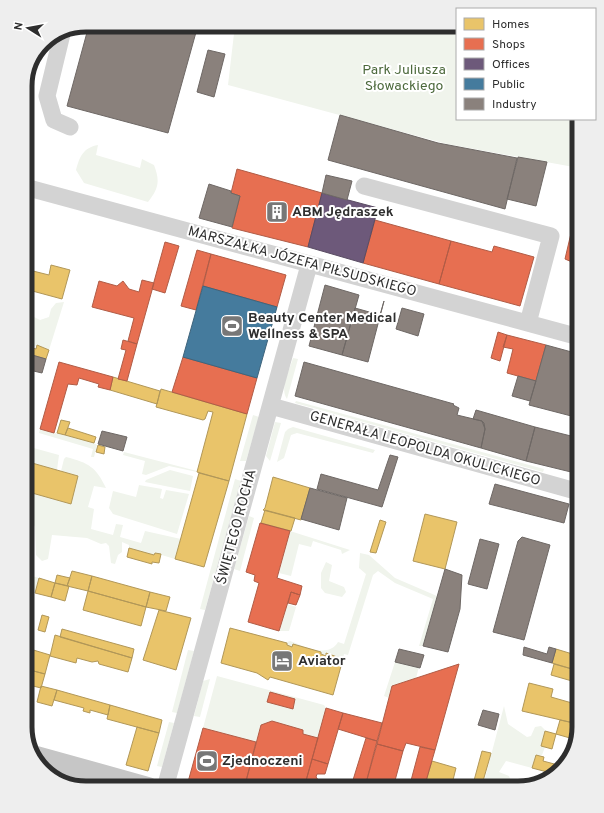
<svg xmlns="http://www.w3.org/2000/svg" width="604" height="813" font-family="Overpass,sans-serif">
<rect width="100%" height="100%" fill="#fff"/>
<path fill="#f0f4ec" d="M235,25H457V119H579V168L447,144L228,85Z
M98,145L96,155L140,168L142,159L154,165C160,181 159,188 148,202L84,183L76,170C80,156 83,148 98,145Z
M25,302L32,316L40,320L49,317L51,309L56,303L64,302L49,350L37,345L32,348L29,347L25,339Z
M293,358L298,359L287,399C279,389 290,369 293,358Z
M296,401L544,469L543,472L295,403Z
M253,415L259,417L246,461H240Z
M275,422L281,423L270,461L266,456Z
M293,427L375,450L373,453L297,433L291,435L284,458L277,462L285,432L288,429Z
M40,429L94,443L97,445L94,457H91L93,449L39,433Z
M30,447L59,455L57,470L25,461L28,448Z
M124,452L197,471V472L169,466L146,475L142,474L145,461L123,455Z
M66,457C89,463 96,467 106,488L94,486L88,507L94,509L91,529L113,535L116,524L123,525L120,537L141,543L145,531L181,539L175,559L155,553L154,555L129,548V545L122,542V552L118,555L115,564L111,563L109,546L106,543L101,544L87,538L52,535L48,559L42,561L36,555L35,527L30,517L25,516V491L71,504L78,476L61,471L64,459Z
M170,470L193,476L190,491L145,482L146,480Z
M235,479L241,481L205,610L200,609Z
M139,485L162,489L160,498L163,499L166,490L189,494L177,534L113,514L109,508L113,491L136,497Z
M249,516L254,518L240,571L234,569Z
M290,531L350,550L342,554L341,550L313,541L311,547L299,544L291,576L279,573Z
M360,553L369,555L395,578L437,596L423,646H419L433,599L395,583L378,571L373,575L348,655L344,654L343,659L337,658V656L326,653V656L321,654V652L293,645L292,647L287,645V642L290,641C304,646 328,659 338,642L344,644L366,574L359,568Z
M326,562L332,565L329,581L344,587L346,592L342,597L325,593L321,588V573Z
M25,574L39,578L33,598L25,600Z
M287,604L296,607L289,631H279Z
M188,650L194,651L177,713L172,712Z
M395,662L419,667L416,678L389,698L384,696Z
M217,676L324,705L326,708L318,738L303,734V730L272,721L261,725L256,742L203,728Z
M210,679L200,717L194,716L203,681Z
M504,706L508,724L527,737L531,736L535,727L541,726L545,730L541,746L545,747L542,755H536L532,768L506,761L499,772L509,776L512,784H498L491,788L485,787L484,782Z
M169,722L174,723L162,767L157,766Z"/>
<path fill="#e9c46a" stroke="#b19758" d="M51,265L70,270L62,299L25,289V269L49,275Z
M25,341H27L26,346L36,349L37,345L49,350L46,359L25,353Z
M113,377L160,391L157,404L110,390Z
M161,389L247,414L229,481L197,472L213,412L208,411L205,419L203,420L156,407Z
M61,420L70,422L65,435L57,433Z
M68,428L96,437L94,443L65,435Z
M98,445L105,447L104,454L96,452Z
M25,461L78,476L71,504L25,491Z
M199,473L229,481L204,567L175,559Z
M273,477L310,488L301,520L263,510L265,508Z
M265,510L295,518L291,531L261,523Z
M425,514L457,522L445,569L413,561Z
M380,520L386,522L376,553L370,552Z
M129,548L154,555L155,553L161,554L159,563L152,562V564L127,557Z
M72,571L92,576L88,591L67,586Z
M57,575L70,578L67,586L55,583Z
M92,576L150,592L146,607L88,591Z
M39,578L55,583L51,597L35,593Z
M55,583L69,586L65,601L51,597Z
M88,591L146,607L141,626L83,610Z
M150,592L170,597L166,611L146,607Z
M159,610L191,618L176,670L143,660Z
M42,615L49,617L45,632L38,630Z
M230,628L287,643V645L292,647L293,644L321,652V654L326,656V653L343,659L333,695L270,677L268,680L257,673L221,663Z
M62,629L134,649L132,658L60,637Z
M55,635L132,658L128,672L99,664L98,661L92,662L77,658L76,663L50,656Z
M30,649L50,655L45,674L26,669Z
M556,649L579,656V671L552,663Z
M554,664L579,671V683L551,675Z
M26,669L45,674L41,688L25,684Z
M529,683L553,689L551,697L579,705L578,724L522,711Z
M41,686L57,690L52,706L37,702Z
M57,690L110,705L108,715L90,710V713L83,711L84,708L54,700Z
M110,705L162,720L159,733L107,719Z
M560,720L574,723L570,738L556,734Z
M574,723L579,724L576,740L570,739Z
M137,727L159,733L148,771L126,765Z
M545,731L556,734L552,749L541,746Z
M482,751L491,753L490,757L481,788H472Z
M536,755L544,757L543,761L562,766L555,774L532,768Z
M432,761L456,768L451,788H424Z"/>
<path fill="#e76f51" stroke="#b05c46" d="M237,169L322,193L308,247L232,228L240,196L231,193Z
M579,199V265L565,259Z
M375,220L451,241L439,284L363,263Z
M451,241L492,252L494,246L534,257L520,306L439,284Z
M165,242L179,246L165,293L152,289Z
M197,250L211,254L196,310L181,306Z
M211,254L286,275L277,307L203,286Z
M142,280L154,283L137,344L128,341L134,318L92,307L99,281L117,286L123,281L129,289L139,292Z
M498,332L507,335L500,361L491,358Z
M507,335L546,345L536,381L507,373L513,349L503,347Z
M123,340L137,344L127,381L118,379L126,350L121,349Z
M183,357L257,378L247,414L172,392Z
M59,362L113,377L110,390L98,387L99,384L79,378L77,385L68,384L54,433L40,429Z
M260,523L290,531L277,578L302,586L300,595L291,592L279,631L248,622L259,583L254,581L255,575L246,572Z
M291,592L300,595L296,605L288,603Z
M459,664L435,750L406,743L403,751L377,744L392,686Z
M270,692L295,699L293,709L267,702Z
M326,708L343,713L328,764L312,759Z
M343,713L382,723L377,741L338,729Z
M272,721L303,730V734L318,738L304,788H236L238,783L245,785L261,725Z
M203,728L256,742L245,785L238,783L236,788H209L188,782Z
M366,738L377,741L366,783L353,780Z
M377,744L403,751L393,788H368V784L366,783Z
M420,747L435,750L424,788H409Z
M312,759L328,764L325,774H317L316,777L319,781L337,786V788H304Z"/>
<path fill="#6d597a" stroke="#5a4c63" d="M322,193L378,208L363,263L308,247Z"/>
<path fill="#457b9d" stroke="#3e647c" d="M203,286L277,307L257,378L183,357Z
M579,442V475L571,472Z"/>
<path fill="#8a817c" stroke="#6e6865" d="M89,25H198L168,133L67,106Z
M208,50L225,54L214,97L197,92Z
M340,115L438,143L517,158L505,209L328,160Z
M25,129L31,130L25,152Z
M518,157L547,162L536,206L507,199Z
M326,175L352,181L347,200L322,193Z
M209,184L231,191V193L240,196L232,227L199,218Z
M325,285L359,295L342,355L309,346Z
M384,301L368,362L342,355L355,308L380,315Z
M402,308L424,314L418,336L396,329Z
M546,345L579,354V418L529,405Z
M25,353L46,359L42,373L25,369Z
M304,362L454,404L453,405L459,408L457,415L482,421L484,423L485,429L481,448L295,396Z
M518,376L536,381L530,401L512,396Z
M476,410L535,427L526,461L481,448L485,429L482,421L473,419Z
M535,427L575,437L576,433L579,434V442L571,472L526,461Z
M102,431L127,437L123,451L98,444Z
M390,455L398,457L382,507L317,489L321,474L378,490Z
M495,484L569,504L564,523L489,504Z
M310,488L347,498L339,530L301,519Z
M522,537L550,545L524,640L493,632L518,541Z
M480,539L499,544L487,589L468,584Z
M579,545V567L573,565Z
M445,569L462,575L460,609L448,652L423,646Z
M524,647L547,654L549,647L556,649L552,663L523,655Z
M399,649L424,655L420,668L395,662Z
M483,710L499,714L495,730L478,725Z"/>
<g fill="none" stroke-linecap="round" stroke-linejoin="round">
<path stroke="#d3d3d3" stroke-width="17" d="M62,34L47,96L54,120L70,127
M364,186L551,236L528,323
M25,187L579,337
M271,406L579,492
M165,788L309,265"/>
<path stroke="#c6c6c6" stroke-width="22" d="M33,756L148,788"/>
</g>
<defs>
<g id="building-square" transform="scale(1.15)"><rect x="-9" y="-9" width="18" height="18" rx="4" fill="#777" stroke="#fff"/><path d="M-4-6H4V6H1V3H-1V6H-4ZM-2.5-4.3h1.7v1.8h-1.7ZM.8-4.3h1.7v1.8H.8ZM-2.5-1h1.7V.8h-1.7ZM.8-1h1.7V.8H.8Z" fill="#fff"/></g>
<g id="stadium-square" transform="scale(1.15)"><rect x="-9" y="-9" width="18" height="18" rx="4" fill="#777" stroke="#fff"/><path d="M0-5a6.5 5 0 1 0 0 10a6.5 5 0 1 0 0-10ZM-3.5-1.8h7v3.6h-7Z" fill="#fff"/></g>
<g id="hotel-square" transform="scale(1.15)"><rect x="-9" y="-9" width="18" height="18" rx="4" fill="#777" stroke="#fff"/><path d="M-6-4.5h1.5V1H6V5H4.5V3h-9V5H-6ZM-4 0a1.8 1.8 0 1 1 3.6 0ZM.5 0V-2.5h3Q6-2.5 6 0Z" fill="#fff"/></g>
</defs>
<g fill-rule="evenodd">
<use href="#building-square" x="277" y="212"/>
<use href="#stadium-square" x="232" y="326"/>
<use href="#hotel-square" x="282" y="661"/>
<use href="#stadium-square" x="207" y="761"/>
</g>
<g text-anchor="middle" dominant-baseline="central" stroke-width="4" stroke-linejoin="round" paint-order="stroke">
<g font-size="14" fill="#4c693c" stroke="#fff">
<text x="404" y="70">Park Juliusza<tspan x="404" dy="16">Słowackiego</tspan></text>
</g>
<g font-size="14" font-weight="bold" fill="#2e2e2e" stroke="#fff" text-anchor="start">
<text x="292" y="212">ABM Jędraszek</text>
<text x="248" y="318">Beauty Center Medical<tspan x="248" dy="16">Wellness &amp; SPA</tspan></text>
<text x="298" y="661">Aviator</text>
<text x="222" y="761">Zjednoczeni</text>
</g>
<g font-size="14" fill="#2e2e2e" stroke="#fff">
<text transform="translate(302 262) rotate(15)">MARSZAŁKA JÓZEFA PIŁSUDSKIEGO</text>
<text transform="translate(425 449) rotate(16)">GENERAŁA LEOPOLDA OKULICKIEGO</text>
<text transform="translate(237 527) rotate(-75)">ŚWIĘTEGO ROCHA</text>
</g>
</g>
<path d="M0 0H604V813H0ZM86 32H518A54 54 0 0 1 572 86V727A54 54 0 0 1 518 781H86A54 54 0 0 1 32 727V86A54 54 0 0 1 86 32Z" fill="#eee" fill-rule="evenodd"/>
<path fill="none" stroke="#2e2e2e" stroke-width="5" d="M86 32H518A54 54 0 0 1 572 86V727A54 54 0 0 1 518 781H86A54 54 0 0 1 32 727V86A54 54 0 0 1 86 32Z"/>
<rect x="456" y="8" width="140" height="112" fill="#ffffff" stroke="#ababab"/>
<rect x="464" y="18" width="20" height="12" fill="#e9c46a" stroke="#ababab"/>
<text x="492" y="28" font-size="12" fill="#2e2e2e">Homes</text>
<rect x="464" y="38" width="20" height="12" fill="#e76f51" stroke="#ababab"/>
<text x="492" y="48" font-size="12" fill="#2e2e2e">Shops</text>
<rect x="464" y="58" width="20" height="12" fill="#6d597a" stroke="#ababab"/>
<text x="492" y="68" font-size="12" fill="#2e2e2e">Offices</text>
<rect x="464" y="78" width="20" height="12" fill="#457b9d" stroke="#ababab"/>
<text x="492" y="88" font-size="12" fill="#2e2e2e">Public</text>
<rect x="464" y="98" width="20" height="12" fill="#8a817c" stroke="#ababab"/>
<text x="492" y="108" font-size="12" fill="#2e2e2e">Industry</text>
<g transform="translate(28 28) rotate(281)" stroke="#ffffff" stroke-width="3" paint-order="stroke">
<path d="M0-3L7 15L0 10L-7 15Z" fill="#2e2e2e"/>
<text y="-6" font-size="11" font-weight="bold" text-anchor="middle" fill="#2e2e2e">N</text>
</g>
</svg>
